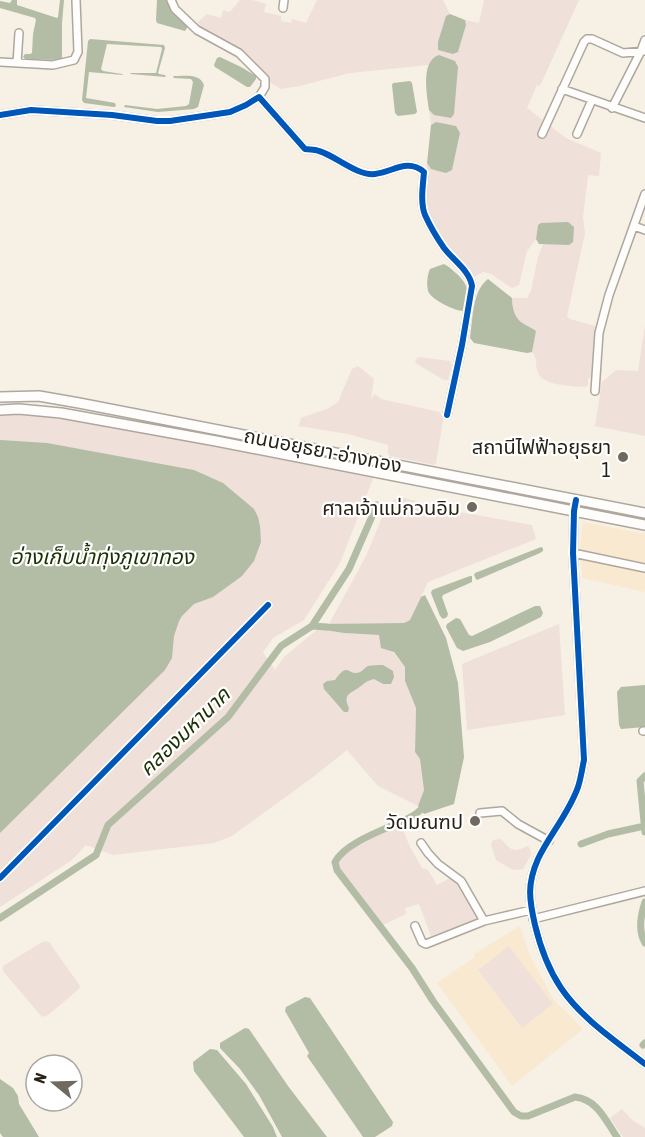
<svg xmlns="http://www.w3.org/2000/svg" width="645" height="1137" font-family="'Asap Condensed','Noto Sans Thai',sans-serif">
<rect width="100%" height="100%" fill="#f6f0e5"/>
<path fill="#f9e9d1" d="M583,522L645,534V565L580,551V545Z
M581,556L645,570V592L582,578Z
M520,926L529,954L553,999L583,1029L512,1086L437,983L475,957L474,954Z"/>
<path fill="#efe0d9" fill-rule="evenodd" d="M240,0H252L266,4L264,12L281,16V21L291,23L292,19L306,23L317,0H443L450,14L446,17L453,54L458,52L466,25L465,20L479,23L484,0H579L540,86L537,85L527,108L566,138L601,153L599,176L588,175L583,217L585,233L567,316L570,319L595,326L597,329L591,377L588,379V385L585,387C572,386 540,386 537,370C535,362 538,359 532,352L536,331C531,327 526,326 521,322C514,317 512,306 512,298H527L531,291L538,257L543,244L569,245L538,225L536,239L527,251L519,285L512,288L491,274L483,272L474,277L440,237L426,205L427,163L431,169L452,170L460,133L456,126L436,122L431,125L429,110L434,115V57L428,65L350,73L299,86L281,89L271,83L239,49L199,28L198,22L207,14L221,18L223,10L230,12Z
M645,326V436L595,426L602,382L616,370L638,371Z
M418,357L450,361L452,365L448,380H444L417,364L415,361Z
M358,366L374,379L371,398L375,394L381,399L439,412L442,416L443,420L436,463L434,465L390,456L388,453V445L348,434L299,426L301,418L329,408L338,402L352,369Z
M10,413L61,416L374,476L340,563L304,620L273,638L263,652L275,670L284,657L318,629L344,633L379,635L405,667V681L416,708L415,752L420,758L424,790L418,806L378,786L347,750L313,777L232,836L214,843L113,855L86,845L72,860L0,907V415ZM347,670L356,673L360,672L391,684H383L374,679C367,681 366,682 361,686C351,694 342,692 349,708L327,681L335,680Z
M401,497L448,510L532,525L536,539L428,582L410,620L404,623L329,624L366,556L388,503Z
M559,624L565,715L467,730L462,664Z
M400,823L410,847L422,868L428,870L437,885L450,878L457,882L479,918L431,936L419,904L405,908L406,914L383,925L339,869L338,863L341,856L369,838Z
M501,839C510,849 513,854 527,846L530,848L531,855L523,869L513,870L496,860L491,844L493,840Z
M44,941L49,942L80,986L79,989L48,1015L42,1017L3,971V966Z
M509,946L553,1004L522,1028L478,970Z
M622,1109L632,1120L645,1128V1137H623L610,1118Z"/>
<path fill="#b3bca5" d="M12,0H17V5L57,18L58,17L60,0H64L62,23V58L60,60L25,59L23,57L25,54H30L32,53L33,34L36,20L35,18L0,8V1L10,3Z
M157,0H167L172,11L187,26V28L185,31L157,23L156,20Z
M450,14L465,20L466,25L458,52L453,54L438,50V42L446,16Z
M90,39L164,45L165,48L158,73L159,74L165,75L166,77L130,74L131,73H156L162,49L161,47L107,44L101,69L103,71L122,74L123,75L89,72L86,98L115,103L116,106L114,107L84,103L82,100L88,41Z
M439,55L455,61L458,67L454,114L451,118L434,115L429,110C427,95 420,61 439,55Z
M220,57L241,67L256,76V79L250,87H247L215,67L214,65L217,58Z
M173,76C184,76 200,73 204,85L198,107L194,109L158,112L124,107L125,105L157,109L186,106L189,104L193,82L191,79L174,78Z
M410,81L412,83L417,112L415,114L398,116L395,113L392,85L393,83Z
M436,122L456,126L460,133L452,170L446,173L431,169L427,163L431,125Z
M568,222L574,227L573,242L569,245L539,244L536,239L538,225L541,223Z
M444,264C450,267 452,270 457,274C472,289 467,292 463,311C455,311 433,300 429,293C426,287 427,275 430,269Z
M488,279L512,298C512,306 514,317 521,322C526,326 531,327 536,331L532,352L527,353L474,343L470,338C473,319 472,291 488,279Z
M0,440L47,443L194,470L223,483L254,509L258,517L260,526L261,542L254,561L242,576L213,597L194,604L182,616L179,621L174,636L172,658L165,670L0,833Z
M541,547L543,548V551L540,553L477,580L476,579L474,575L475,573Z
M470,576H472V582L443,595L442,597L448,614L447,617L443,619L440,616L431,593L432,590Z
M425,595L446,638L458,683L464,757L454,804L424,814L418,806L424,790L420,759L415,752L416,708L405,681V667L394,652L381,648L379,635L344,633L318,629L319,624L404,623L410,620L421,597Z
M535,606H540L543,613L541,617L490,642L463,651L457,648L446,627L447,624L456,618L460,619L469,635L472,636Z
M383,665L393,671L394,677L391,684H383L374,679C367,681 366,682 361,686C351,694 342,693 349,708L348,712H344L324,689L323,684L327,681L335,680C349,660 348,677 360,672C363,671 365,667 368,666C372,665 379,665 383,665Z
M645,685V727L621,729L619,725L617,692L621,687Z
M305,997L310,998L393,1122L392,1126L375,1137H363L307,1056L309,1053L285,1011L286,1007Z
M245,1028L249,1029L288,1086L327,1137H282L259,1095L240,1069L220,1048V1043Z
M210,1049L217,1050L246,1084L273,1127L277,1137H244L194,1071L193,1062Z
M0,1079L13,1088L18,1096L19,1104L39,1137H3L0,1133Z"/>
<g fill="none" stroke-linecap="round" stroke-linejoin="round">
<path stroke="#b3bca5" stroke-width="7" d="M312,626L327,627
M645,776L640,781L645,832
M426,805C421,809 417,814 411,817C390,828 346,841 335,862L337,870L412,968L433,1001L514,1112L521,1116H528L575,1097C597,1099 606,1121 617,1137
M581,844L608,834L645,826
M645,902C641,914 638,931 645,943
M0,918L96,855L108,825L228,717L281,646L312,626L349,569L377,505
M643,1045L645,1043"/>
<g stroke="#ada79e" stroke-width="10">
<path id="minor" d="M171,0L175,9L197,30L239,53L265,79V87L259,97
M283,8L284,0
M0,62L53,65L74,60L78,52L76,0
M17,63L19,33
M562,89L645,118
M612,108L641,51L645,40
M0,115L31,110L112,115L157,121H170L230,112L246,105L259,97L305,149C310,150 314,149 319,151C336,156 357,176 375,174C393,172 407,158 424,172C423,185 420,202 425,215C430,226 437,238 444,248C453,260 470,271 472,286L462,345L447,415
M542,134L584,42L587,39H592L623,53L645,51
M577,134L592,100
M634,226L645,230
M595,391L599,333L609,295L645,194
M576,500L574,511L573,553L584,760C582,769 581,778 578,787C569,813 550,834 538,859C527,884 529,899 535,925C540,946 549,970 561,988C582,1019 616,1041 645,1064
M573,553L645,568
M643,731H645
M480,813L502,811L518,824L549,841
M421,843L428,853L438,864L461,881L484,921
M0,878L268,605
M533,919L645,891
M415,926L422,942L426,944L484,921L531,910"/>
</g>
<g stroke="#ada79e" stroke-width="12">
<path id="major" d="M0,397L39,396L79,403L645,513
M0,410L19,409L61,413L216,441L645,525"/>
</g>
<use href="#minor" stroke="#fefdfb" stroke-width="7"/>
<use href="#major" stroke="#fefdfb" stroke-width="9"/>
<g stroke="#fff" stroke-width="10">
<path id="cycleway" d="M0,115L31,110L112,115L157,121H170L230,112L246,105L259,97L305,149C310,150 314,149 319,151C336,156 357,176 375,174C393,172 407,158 424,172C423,185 420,202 425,215C430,226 437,238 444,248C453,260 470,271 472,286L462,345L447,415
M576,500L574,511L573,553L584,760C582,769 581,778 578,787C569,813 550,834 538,859C527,884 529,899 535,925C540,946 549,970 561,988C582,1019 616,1041 645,1064
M0,878L268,605"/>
</g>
<use href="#cycleway" stroke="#0057b8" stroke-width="6"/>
</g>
<g fill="#70695f" stroke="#fff" stroke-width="2">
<circle cx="623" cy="457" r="6"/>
<circle cx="472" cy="507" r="6"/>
<circle cx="475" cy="821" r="6"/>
</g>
<g text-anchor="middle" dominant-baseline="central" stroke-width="4.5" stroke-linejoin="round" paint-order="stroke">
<g font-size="20" fill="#282117" stroke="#fff" text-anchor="end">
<text x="611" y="446">สถานีไฟฟ้าอยุธยา<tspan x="611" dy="23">1</tspan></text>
<text x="460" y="507">ศาลเจ้าแม่กวนอิม</text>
<text x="463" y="821">วัดมณฑป</text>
</g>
<g font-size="20" fill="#282117" stroke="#fff">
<text transform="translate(323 450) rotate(11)">ถนนอยุธยา-อ่างทอง</text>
</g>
<g font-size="21" font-style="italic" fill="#1c3003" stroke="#fff">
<text x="102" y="556">อ่างเก็บน้ำทุ่งภูเขาทอง</text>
<text transform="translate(184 731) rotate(-44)">คลองมหานาค</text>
</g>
</g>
<g transform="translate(54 1083) rotate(289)"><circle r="28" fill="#ffffff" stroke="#a9a6a2" stroke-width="1.5"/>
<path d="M0-4.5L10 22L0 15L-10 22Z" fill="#70695f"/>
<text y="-9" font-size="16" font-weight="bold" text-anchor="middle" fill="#282117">N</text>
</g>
</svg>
